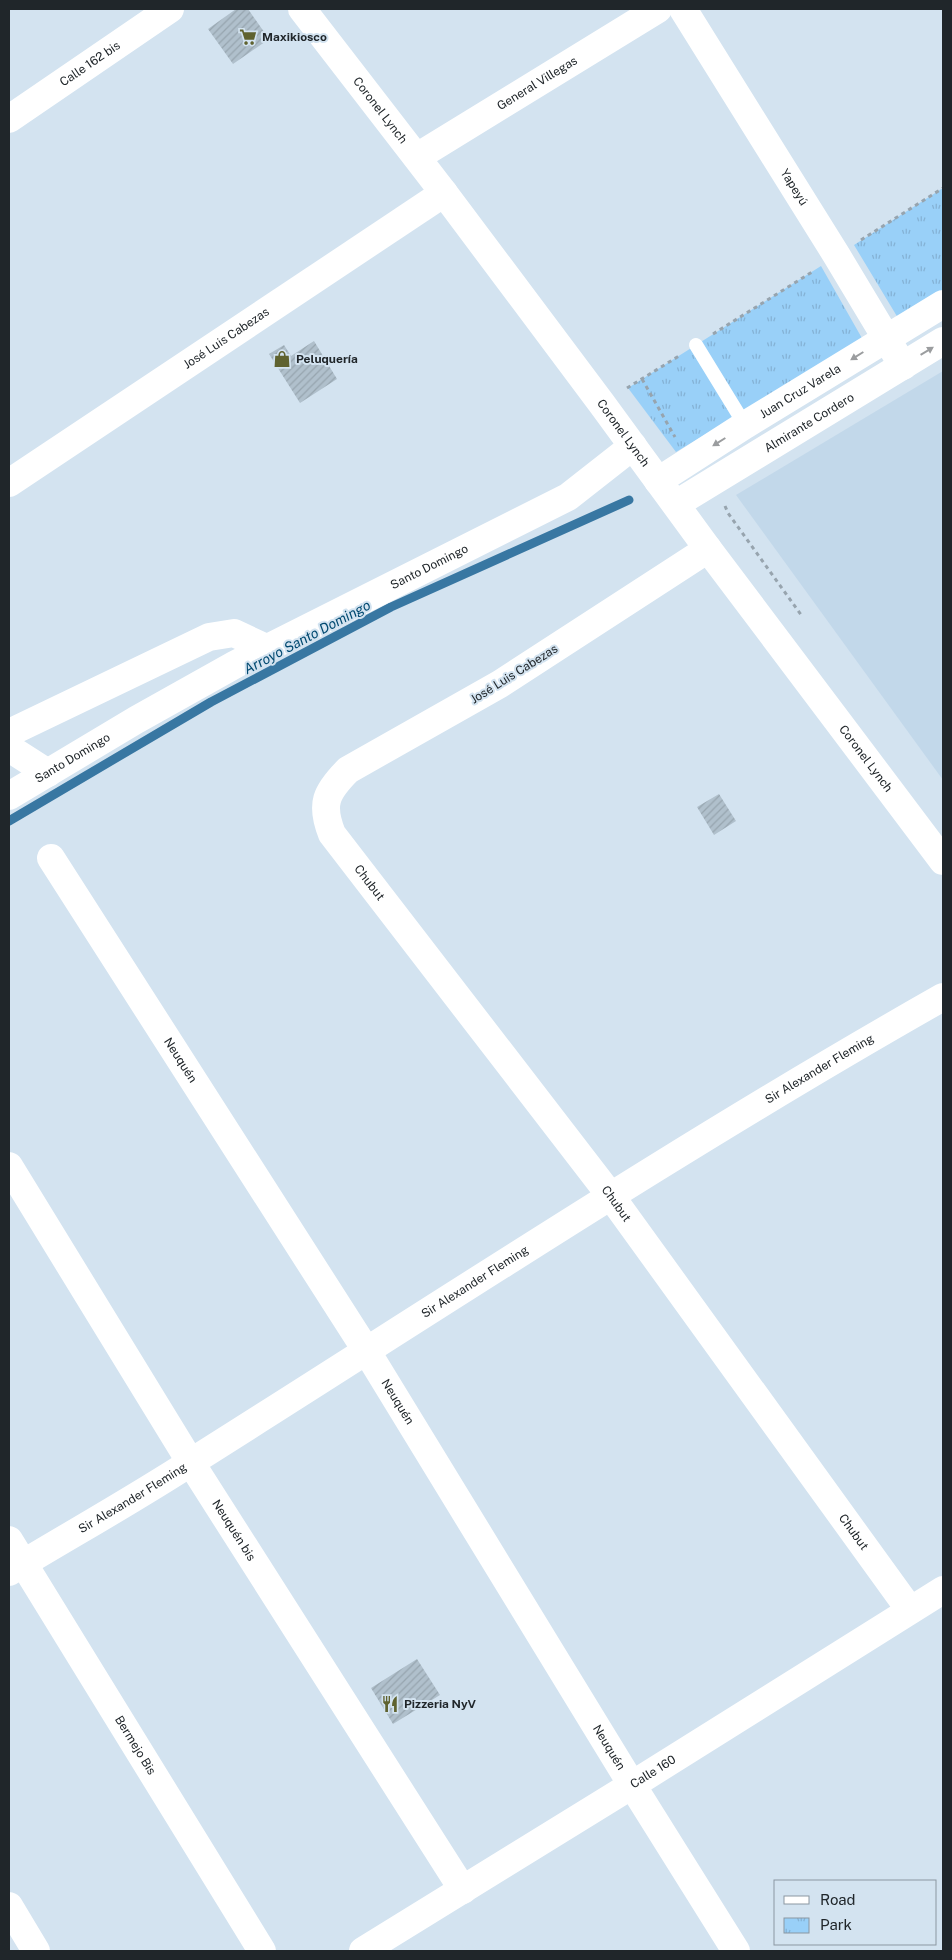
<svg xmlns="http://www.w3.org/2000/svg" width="952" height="1960" font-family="'Public Sans',sans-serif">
<defs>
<pattern id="park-tufts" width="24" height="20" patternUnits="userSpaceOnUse" patternTransform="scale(1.25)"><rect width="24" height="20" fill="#99d0f8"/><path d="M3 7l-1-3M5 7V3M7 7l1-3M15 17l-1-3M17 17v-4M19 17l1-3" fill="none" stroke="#84b2d5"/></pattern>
<pattern id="building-hatch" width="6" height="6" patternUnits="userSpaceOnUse" patternTransform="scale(1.25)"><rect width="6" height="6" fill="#b0c0cc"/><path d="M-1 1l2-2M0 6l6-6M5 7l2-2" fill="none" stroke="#97a5af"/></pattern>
</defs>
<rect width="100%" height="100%" fill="#d3e3f0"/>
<path fill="#c2d8ea" d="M943,371V780L736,495Z"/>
<path fill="url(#park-tufts)" d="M943,188V291L898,318L854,245Z
M821,266L863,340L676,452L628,388Z"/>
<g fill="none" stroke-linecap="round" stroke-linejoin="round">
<path stroke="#3877a2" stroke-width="9" d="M9,821L211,702L391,607L629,500"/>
</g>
<path fill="url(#building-hatch)" d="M236,9H248L269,39L233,64L208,29Z
M314,341L337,379L300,403L269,354L284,345L291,356Z
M719,794L736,821L714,835L697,807Z
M417,1659L440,1695L393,1724L371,1688Z"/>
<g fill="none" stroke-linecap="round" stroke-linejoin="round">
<path stroke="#97a4ae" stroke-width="3" stroke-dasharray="4 4" stroke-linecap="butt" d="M861,240L943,188
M713,334L812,272
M642,379L675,437
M627,388L679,356
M725,506L728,513L802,616"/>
<path stroke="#fff" stroke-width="14" d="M696,345L745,425"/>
<g stroke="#fff" stroke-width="28">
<path id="s1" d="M683,9L837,256L903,366"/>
<path id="s2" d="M9,119L170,9"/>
<path id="s3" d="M417,157L658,9"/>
<path id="s4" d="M658,481L745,425L943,304"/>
<path id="s5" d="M9,483L444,193"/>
<path id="s6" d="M676,504L943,341"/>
<path id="s7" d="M708,549L500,684L348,770C326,792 320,804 332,834L610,1195L910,1610"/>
<path d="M9,733L209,637L234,633L266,648"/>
<path d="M9,748L48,773"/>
<path id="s8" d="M9,796L136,720L236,664L568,497L633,446"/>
<path id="s9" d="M51,858L366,1350L632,1785L736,1951"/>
<path id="s10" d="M9,1166L191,1463L463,1890"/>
<path id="s11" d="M9,1540L262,1951"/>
<path id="s12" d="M9,1572C70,1535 133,1500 193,1461C442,1304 687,1142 943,997"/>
<path d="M9,1906L36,1951"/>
<path id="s13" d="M363,1951L632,1785L943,1590"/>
</g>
<path stroke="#fff" stroke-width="28" id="s14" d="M302,9L444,193L602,404L708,549L943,861"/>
</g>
<defs><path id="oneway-solid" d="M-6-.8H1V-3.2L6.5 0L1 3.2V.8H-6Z" transform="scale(1.25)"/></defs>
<g fill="#9b9d9f">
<use href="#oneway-solid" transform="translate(927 351) rotate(-31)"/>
<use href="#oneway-solid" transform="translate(857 356) rotate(148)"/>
<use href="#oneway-solid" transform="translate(719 442) rotate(148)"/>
</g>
<defs>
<g id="supermarket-bare" transform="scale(1.35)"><path d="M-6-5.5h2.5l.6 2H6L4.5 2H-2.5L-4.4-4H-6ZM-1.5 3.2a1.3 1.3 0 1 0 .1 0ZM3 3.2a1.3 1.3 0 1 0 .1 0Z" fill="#5f622f" stroke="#d3e3f0" stroke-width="2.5" paint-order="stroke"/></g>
<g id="shop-bare" transform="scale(1.35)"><path d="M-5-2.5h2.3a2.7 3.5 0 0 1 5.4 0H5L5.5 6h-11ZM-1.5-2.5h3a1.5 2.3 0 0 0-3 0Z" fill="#5f622f" stroke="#d3e3f0" stroke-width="2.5" paint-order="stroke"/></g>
<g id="restaurant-bare" transform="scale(1.35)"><path d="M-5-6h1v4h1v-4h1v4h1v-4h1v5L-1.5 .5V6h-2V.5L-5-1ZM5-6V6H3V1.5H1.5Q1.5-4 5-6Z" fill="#5f622f" stroke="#d3e3f0" stroke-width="2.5" paint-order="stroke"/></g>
</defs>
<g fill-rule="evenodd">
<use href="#supermarket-bare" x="248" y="37"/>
<use href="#shop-bare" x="282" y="359"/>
<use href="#restaurant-bare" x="390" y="1704"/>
</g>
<g text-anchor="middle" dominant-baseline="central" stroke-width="4" stroke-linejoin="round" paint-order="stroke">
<g font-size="12" font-weight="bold" fill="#20262a" stroke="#d3e3f0" text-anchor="start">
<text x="262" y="37">Maxikiosco</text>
<text x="296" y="359">Peluquería</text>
<text x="404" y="1704">Pizzeria NyV</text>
</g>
<g font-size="12" fill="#20262a" stroke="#d3e3f0">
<text stroke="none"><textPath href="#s2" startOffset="98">Calle 162 bis</textPath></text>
<text stroke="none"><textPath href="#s3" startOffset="141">General Villegas</textPath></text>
<text stroke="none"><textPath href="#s14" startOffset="128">Coronel Lynch</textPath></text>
<text stroke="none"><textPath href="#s1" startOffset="210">Yapeyú</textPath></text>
<text stroke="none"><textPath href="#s5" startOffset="261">José Luis Cabezas</textPath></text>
<text stroke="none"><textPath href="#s4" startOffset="168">Juan Cruz Varela</textPath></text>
<text stroke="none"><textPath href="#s6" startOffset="156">Almirante Cordero</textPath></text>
<text stroke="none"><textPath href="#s14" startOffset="532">Coronel Lynch</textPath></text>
<text stroke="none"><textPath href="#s8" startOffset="479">Santo Domingo</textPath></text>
<text transform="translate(514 674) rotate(-32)">José Luis Cabezas</text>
<text stroke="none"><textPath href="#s8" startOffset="74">Santo Domingo</textPath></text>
<text stroke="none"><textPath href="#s14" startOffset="938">Coronel Lynch</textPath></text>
<text stroke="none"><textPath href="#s7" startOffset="556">Chubut</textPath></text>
<text stroke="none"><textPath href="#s9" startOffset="240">Neuquén</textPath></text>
<text stroke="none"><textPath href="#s12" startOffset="954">Sir Alexander Fleming</textPath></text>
<text stroke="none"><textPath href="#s7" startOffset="961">Chubut</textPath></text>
<text stroke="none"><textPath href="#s12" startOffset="549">Sir Alexander Fleming</textPath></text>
<text stroke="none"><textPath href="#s9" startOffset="645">Neuquén</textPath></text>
<text stroke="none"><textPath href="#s12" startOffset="144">Sir Alexander Fleming</textPath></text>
<text stroke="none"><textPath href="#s10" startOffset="428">Neuquén bis</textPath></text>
<text stroke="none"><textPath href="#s7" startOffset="1366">Chubut</textPath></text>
<text stroke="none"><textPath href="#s11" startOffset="241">Bermejo Bis</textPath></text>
<text stroke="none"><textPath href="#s9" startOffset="1050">Neuquén</textPath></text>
<text stroke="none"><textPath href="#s13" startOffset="341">Calle 160</textPath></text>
</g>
<g font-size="14" font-style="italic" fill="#014970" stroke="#d3e3f0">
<text transform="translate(307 637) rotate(-28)">Arroyo Santo Domingo</text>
</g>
</g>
<rect width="952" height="1960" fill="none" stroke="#20262a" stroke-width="20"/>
<rect x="774" y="1880" width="162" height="65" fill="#d3e3f0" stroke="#8b97a1"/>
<rect x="784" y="1896" width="25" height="8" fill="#ffffff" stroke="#8b97a1"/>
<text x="820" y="1905" font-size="15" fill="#20262a">Road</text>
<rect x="784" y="1918" width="25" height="15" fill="url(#park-tufts)" stroke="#8b97a1"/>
<text x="820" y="1930" font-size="15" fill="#20262a">Park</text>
</svg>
